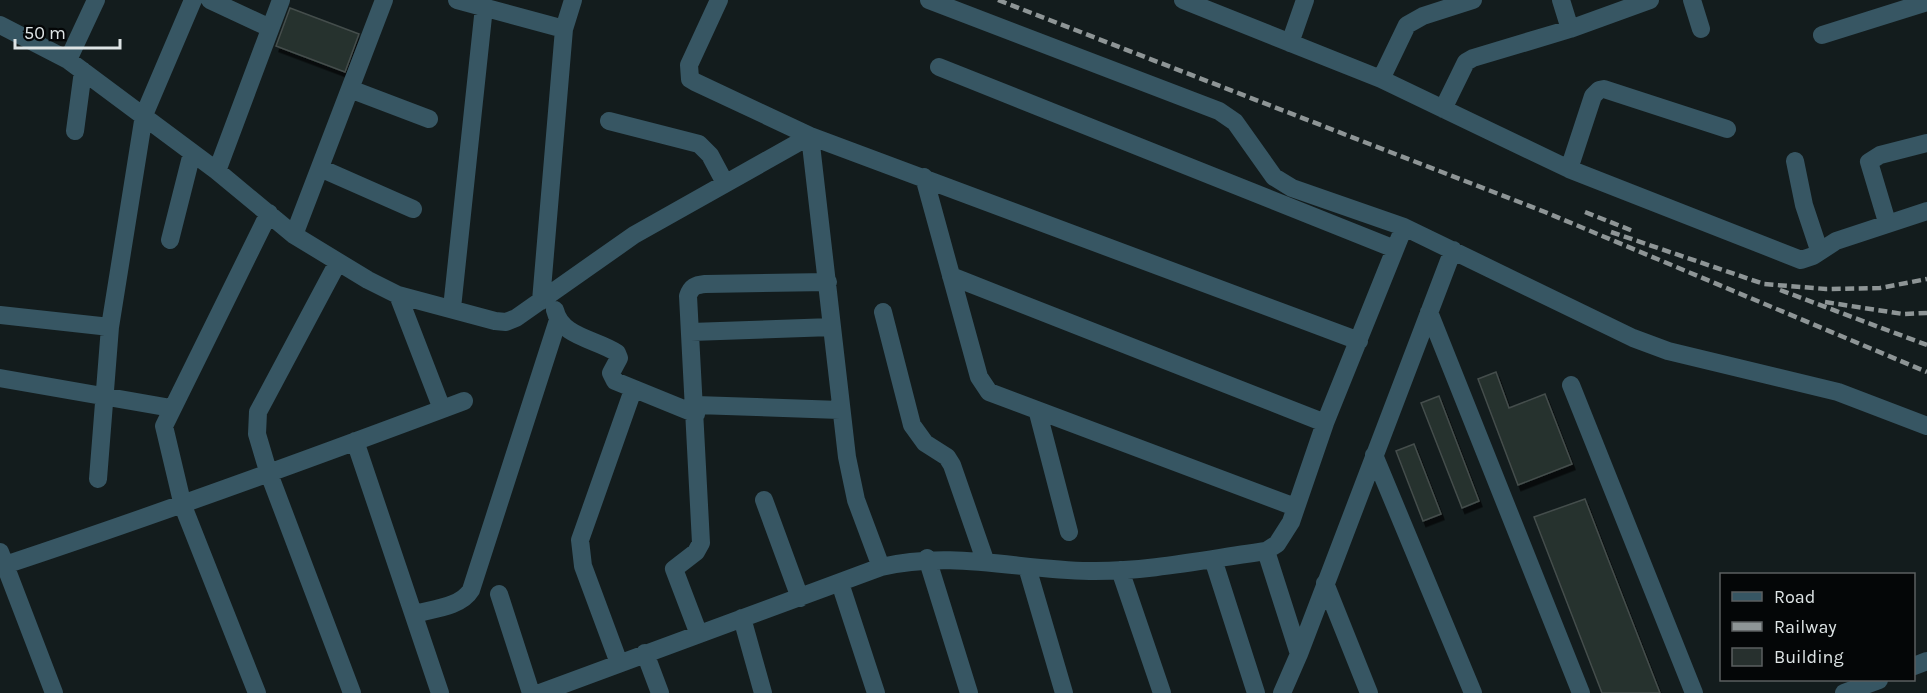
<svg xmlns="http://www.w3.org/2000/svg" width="1927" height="693" font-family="Karla,sans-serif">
<defs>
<filter id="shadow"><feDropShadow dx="3" dy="5.5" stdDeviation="0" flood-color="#0009"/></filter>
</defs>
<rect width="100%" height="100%" fill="#131c1d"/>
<path fill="#27302e" stroke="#444e4c" stroke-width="1.5" filter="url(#shadow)" d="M290,8L359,34L345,72L276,46Z
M1496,372L1509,408L1545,394L1572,464L1518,485L1478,379Z
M1439,396L1479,501L1462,508L1421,403Z
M1414,444L1441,514L1423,521L1396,451Z
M1585,499L1608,559L1660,693H1602L1534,517Z"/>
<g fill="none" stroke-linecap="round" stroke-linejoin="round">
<path stroke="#375663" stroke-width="18" d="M210,0L270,28
M457,0L564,29
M719,0L689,65L690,79L695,82L810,136L1359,341
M929,0L1219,111L1235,122L1274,177L1292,188L1404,227L1633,338L1668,351L1838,392L1927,426
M1183,0L1381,79L1569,169L1801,260L1813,256L1836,241L1927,211
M1561,0L1570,29
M1692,0L1701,29
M0,25L68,60L217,171L294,235L368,280L398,295L495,321L506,322L516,318L634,235L810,136L847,457L856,500L881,567
M1822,35L1927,2
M1290,43L1305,0
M68,60L96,0
M939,67L1395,249
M1381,79L1407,25L1423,16L1473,0
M350,89L429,119
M1443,109L1466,62L1473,58L1570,29L1650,0
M609,121L699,144L710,155L725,183
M75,131L83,71
M1795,161L1804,205L1819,250
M320,168L413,209
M1569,169L1593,96L1599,90L1604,89L1727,129
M217,171L281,0
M924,177L979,377L989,392L1295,507
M1887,222L1869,162L1880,155L1927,143
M294,235L384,0
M170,240L192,153
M338,262L258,412L257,434L268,471L352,693
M951,276L1325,423
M398,295L442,409
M541,301L564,29L573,0
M452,308L484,7
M555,310C561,337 596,339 617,353L619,358L611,373L615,381L696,414
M883,312L912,425L925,443L947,457L952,465L985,560
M1429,312L1581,693
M0,315L110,327
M691,332L832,327
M0,378L171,408
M1571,385L1694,693
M696,405L840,410
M1038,413L1069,532
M355,441L440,693
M1374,455L1473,693
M98,479L110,327L144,115L193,0
M764,500L800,598
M1266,551L1299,654
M0,552L54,693
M927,558L969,693
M1213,559L1256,693
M5,565C159,514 312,458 464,401
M1027,567L1064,693
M1120,570L1162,693
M840,583L876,693
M1325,583L1369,693
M499,594L531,693
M414,614C432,609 461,607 471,590L558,320
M742,618L763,693
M698,632L674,569L696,552L701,543L688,296C691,287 695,285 705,284L828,282
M645,653L660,693
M619,663L583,566L580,540L633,390
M1914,666L1927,661
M257,693L183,506L164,426L269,213
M540,693L881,567C952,550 1019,570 1089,571C1148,572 1208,559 1266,551L1277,544L1291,522L1325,423L1404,227
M1282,693L1299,654L1453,250
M1844,693L1879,680"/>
<path stroke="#8e9596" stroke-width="4.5" stroke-dasharray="9 4.5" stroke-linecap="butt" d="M998,0L1545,212L1927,372
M1585,212L1633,231
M1611,232L1764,284L1826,289L1880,288L1927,279
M1780,290L1927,345
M1825,302L1903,314L1927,313"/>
</g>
<rect x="1720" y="573" width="195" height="108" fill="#040607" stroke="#5b5f60" stroke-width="1.5"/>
<rect x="1732" y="592" width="30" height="9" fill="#375663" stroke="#5b5f60" stroke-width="1.5"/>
<text x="1774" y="603" font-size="18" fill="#dee4e5">Road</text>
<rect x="1732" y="622" width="30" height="9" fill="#8e9596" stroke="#5b5f60" stroke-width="1.5"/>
<text x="1774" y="633" font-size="18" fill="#dee4e5">Railway</text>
<rect x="1732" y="648" width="30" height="18" fill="#27302e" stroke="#5b5f60" stroke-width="1.5"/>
<text x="1774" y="663" font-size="18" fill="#dee4e5">Building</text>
<path d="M15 39v9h105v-9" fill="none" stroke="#dee4e5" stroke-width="3"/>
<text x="24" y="39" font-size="18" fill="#dee4e5" stroke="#040607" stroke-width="4.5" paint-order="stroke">50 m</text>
</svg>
